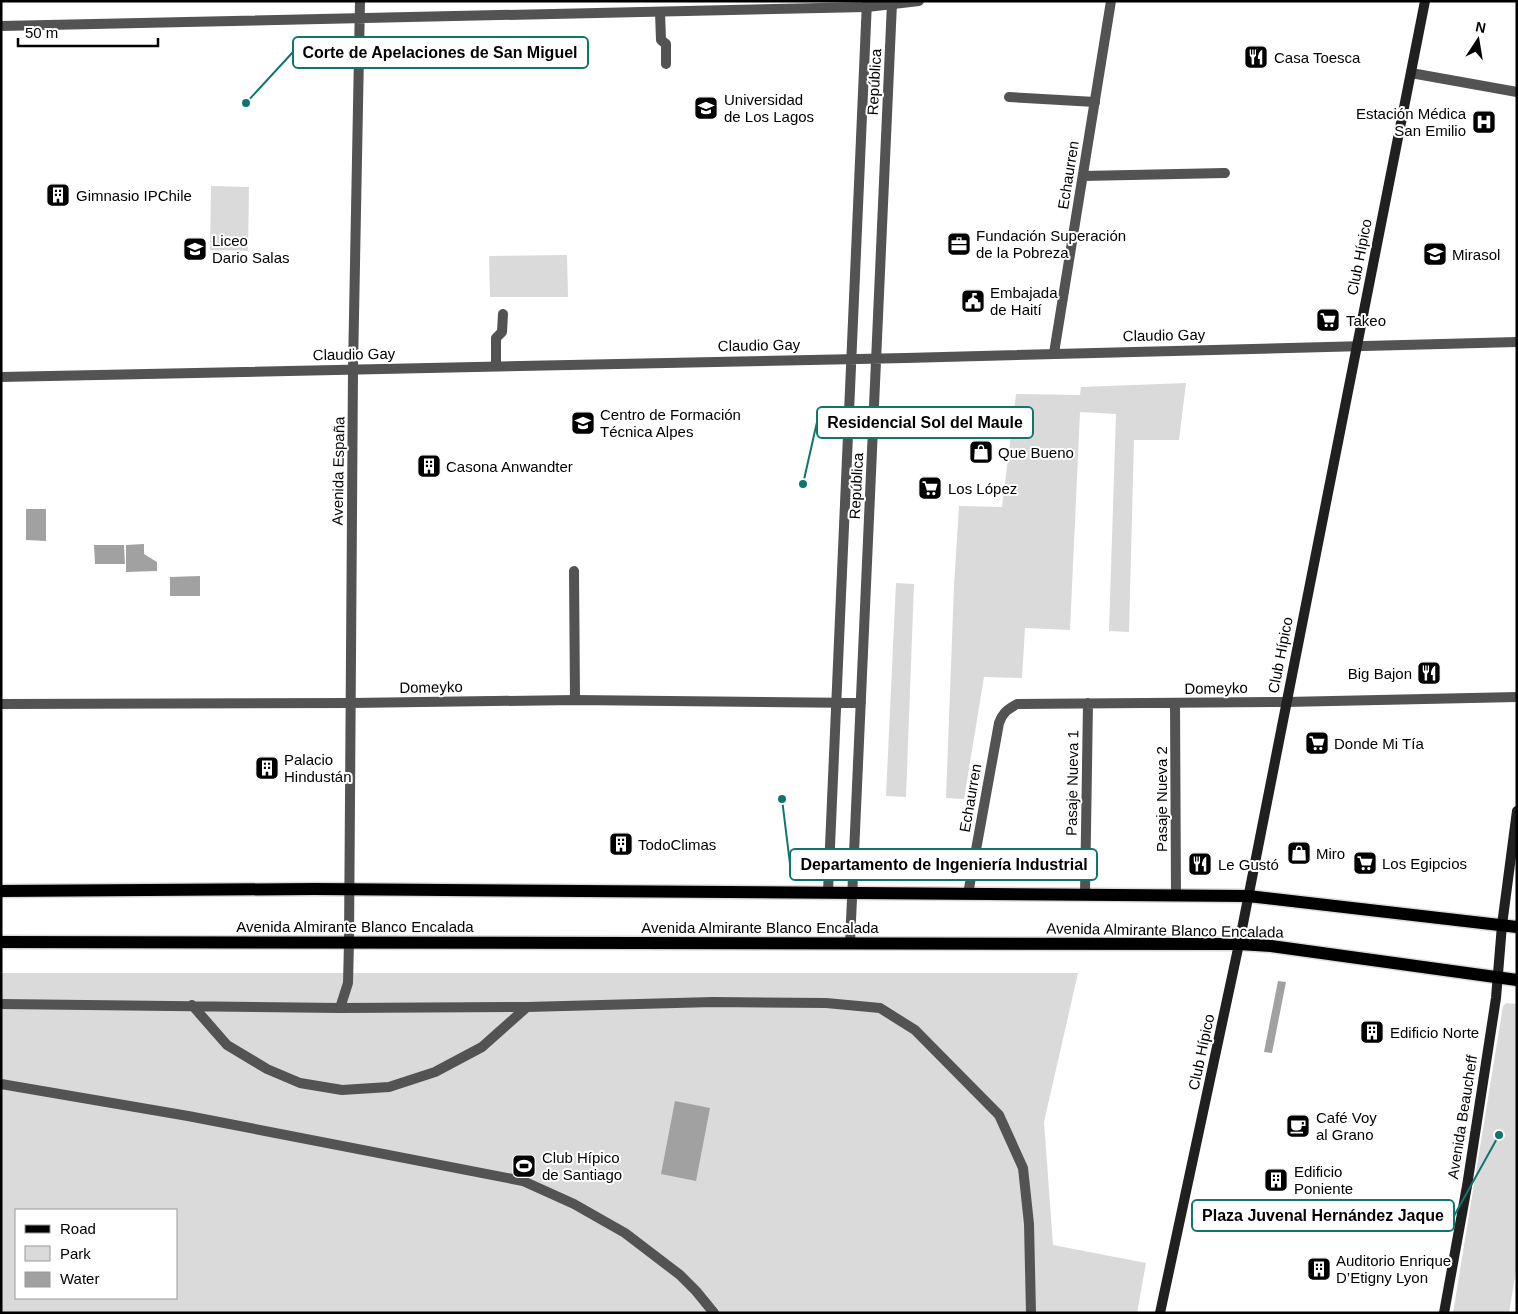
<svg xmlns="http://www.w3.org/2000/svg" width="1518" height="1314" font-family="Helvetica,sans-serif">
<rect width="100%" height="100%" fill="#fff"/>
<path fill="#dadada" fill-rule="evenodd" d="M211,186L249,187L248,251L210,250Z
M567,255L568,297H490L489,256Z
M1186,383L1179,440H1134L1129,632L1109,631L1116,414L1080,412L1070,630L1025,628L1022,678L984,677L964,799L946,798L954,586L959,506L1002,507L1016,394L1080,395L1081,387Z
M896,583L914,584L906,797L886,796Z
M1,973H1078L1044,1122L1053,1245L1146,1263L1137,1313H1ZM16,1210H176V1298H16Z
M1506,1003L1517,1004V1264L1509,1313H1453L1503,1006Z"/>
<path fill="#a1a1a1" d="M26,509H46V541L26,540Z
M144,544V554L157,562V571L126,572V545Z
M94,545H124L125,564H95Z
M200,576V596H170V577Z
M1278,981L1286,982L1272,1053L1264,1052Z
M675,1101L710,1108L696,1181L661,1174Z"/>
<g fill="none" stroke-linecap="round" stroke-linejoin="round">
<g stroke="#dbdbdb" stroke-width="15">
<path id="primary" d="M1,891L314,889L1248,896L1517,927
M1,942L1239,944L1271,946L1517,980"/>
</g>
<path stroke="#535353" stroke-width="10" d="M660,12L661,40L666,44V64
M1009,97L1095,102
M496,366V338L502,332L503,314
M574,571L575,700
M1,1004L340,1008L527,1007L713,1002L826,1003L880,1008L915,1030L999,1115L1023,1168L1029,1224L1031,1313
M192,1005L227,1045L267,1069L300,1083L342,1090L389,1087L435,1072L482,1047L527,1007
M340,1008L348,983L349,942
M1,1084L188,1116L523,1181L574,1204L625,1233L680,1275L696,1291L714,1313"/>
<path stroke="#535353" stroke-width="10" d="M1411,73L1517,92
M1083,176L1225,173
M1054,353L1111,1
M1,377L906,358L1517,342
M1175,703L1176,895
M1,704L351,703L575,700L861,703
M828,892L867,1
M968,894L999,723C1003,712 1008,709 1017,704L1286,702L1517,697
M1085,894L1088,703
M850,943L892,3L890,1"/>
<path stroke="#535353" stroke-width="10" d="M1,26L867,7L919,1
M349,942L353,369L360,1"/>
<path stroke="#202020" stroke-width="10" d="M1160,1313L1239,944L1425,1
M1444,1313L1467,1186L1496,998L1502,925L1517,811"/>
<use href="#primary" stroke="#000" stroke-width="12"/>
</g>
<defs>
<g id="restaurant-square" transform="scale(1.25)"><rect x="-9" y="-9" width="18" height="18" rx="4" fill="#000" stroke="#fff"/><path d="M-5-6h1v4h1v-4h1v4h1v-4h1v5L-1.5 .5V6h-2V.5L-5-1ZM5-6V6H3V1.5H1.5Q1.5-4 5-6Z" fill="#fff"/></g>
<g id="university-square" transform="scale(1.25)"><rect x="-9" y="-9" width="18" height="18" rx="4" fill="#000" stroke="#fff"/><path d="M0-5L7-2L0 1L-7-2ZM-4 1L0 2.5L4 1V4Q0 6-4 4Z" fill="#fff"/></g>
<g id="hospital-square" transform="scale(1.25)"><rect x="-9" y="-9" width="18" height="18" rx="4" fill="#000" stroke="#fff"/><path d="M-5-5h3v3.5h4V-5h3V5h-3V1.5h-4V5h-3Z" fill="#fff"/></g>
<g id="building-square" transform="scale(1.25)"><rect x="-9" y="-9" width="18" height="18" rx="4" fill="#000" stroke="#fff"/><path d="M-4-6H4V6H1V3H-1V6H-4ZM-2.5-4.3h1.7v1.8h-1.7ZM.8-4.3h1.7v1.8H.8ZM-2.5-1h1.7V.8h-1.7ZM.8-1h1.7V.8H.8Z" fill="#fff"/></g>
<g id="office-square" transform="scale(1.25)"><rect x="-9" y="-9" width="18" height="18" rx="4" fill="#000" stroke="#fff"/><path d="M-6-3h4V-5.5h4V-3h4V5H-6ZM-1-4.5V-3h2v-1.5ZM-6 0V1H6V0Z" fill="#fff"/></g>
<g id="school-square" transform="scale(1.25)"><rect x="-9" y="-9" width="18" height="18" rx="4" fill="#000" stroke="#fff"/><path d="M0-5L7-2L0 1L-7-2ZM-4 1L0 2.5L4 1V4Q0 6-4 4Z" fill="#fff"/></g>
<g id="civic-square" transform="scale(1.25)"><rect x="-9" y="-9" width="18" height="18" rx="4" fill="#000" stroke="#fff"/><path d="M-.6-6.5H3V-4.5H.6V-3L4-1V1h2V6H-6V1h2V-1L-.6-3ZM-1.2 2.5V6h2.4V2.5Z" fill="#fff"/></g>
<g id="supermarket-square" transform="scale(1.25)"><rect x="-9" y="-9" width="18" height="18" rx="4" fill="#000" stroke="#fff"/><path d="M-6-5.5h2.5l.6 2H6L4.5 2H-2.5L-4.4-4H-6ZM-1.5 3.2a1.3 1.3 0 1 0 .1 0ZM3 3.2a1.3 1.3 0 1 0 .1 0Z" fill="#fff"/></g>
<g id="shop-square" transform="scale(1.25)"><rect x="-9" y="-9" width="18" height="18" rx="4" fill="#000" stroke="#fff"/><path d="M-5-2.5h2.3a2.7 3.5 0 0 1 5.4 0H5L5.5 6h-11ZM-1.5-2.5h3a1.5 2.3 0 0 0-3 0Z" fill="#fff"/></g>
<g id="cafe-square" transform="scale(1.25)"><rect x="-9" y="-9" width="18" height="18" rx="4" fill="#000" stroke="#fff"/><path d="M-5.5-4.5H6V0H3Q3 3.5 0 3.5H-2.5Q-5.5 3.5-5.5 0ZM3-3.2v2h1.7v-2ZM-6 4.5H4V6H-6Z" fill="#fff"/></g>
<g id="stadium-square" transform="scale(1.25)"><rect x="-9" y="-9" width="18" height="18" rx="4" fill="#000" stroke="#fff"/><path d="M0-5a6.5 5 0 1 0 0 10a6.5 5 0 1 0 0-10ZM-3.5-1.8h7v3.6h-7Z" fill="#fff"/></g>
</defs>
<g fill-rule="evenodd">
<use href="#restaurant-square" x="1256" y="57"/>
<use href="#university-square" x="706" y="108"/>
<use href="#hospital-square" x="1484" y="122"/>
<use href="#building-square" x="58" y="195"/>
<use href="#office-square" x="959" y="244"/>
<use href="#school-square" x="195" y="249"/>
<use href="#school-square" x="1435" y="254"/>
<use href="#civic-square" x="973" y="301"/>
<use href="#supermarket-square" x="1328" y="320"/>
<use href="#university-square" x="583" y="423"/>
<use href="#shop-square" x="981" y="452"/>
<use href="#building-square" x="429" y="466"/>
<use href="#supermarket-square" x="930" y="488"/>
<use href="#restaurant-square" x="1429" y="673"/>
<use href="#supermarket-square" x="1317" y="743"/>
<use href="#building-square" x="267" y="768"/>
<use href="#building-square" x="621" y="844"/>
<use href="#shop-square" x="1299" y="853"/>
<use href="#supermarket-square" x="1365" y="863"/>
<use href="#restaurant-square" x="1200" y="864"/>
<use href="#building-square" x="1372" y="1032"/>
<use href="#cafe-square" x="1298" y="1126"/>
<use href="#stadium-square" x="524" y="1166"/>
<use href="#building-square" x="1276" y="1180"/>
<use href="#building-square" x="1319" y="1269"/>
</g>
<g text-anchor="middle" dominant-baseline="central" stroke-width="4" stroke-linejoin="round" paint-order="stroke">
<g font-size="15" fill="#000" stroke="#fff" text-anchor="start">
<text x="1274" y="57">Casa Toesca</text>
<text x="724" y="99">Universidad<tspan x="724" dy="17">de Los Lagos</tspan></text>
<text x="1466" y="113" text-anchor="end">Estación Médica<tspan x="1466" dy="17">San Emilio</tspan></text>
<text x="76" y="195">Gimnasio IPChile</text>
<text x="976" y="235">Fundación Superación<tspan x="976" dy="17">de la Pobreza</tspan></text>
<text x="212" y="240">Liceo<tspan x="212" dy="17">Dario Salas</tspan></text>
<text x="1452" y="254">Mirasol</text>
<text x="990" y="292">Embajada<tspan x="990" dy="17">de Haití</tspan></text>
<text x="1346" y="320">Takeo</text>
<text x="600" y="414">Centro de Formación<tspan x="600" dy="17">Técnica Alpes</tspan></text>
<text x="998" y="452">Que Bueno</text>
<text x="446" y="466">Casona Anwandter</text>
<text x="948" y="488">Los López</text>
<text x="1412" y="673" text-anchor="end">Big Bajon</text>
<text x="1334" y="743">Donde Mi Tía</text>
<text x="284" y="759">Palacio<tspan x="284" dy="17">Hindustán</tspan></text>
<text x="638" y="844">TodoClimas</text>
<text x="1316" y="853">Miro</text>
<text x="1382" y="863">Los Egipcios</text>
<text x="1218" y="864">Le Gustó</text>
<text x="1390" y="1032">Edificio Norte</text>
<text x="1316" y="1117">Café Voy<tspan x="1316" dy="17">al Grano</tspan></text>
<text x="542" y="1157">Club Hípico<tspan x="542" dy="17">de Santiago</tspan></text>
<text x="1294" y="1171">Edificio<tspan x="1294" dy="17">Poniente</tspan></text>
<text x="1336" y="1260">Auditorio Enrique<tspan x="1336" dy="17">D’Etigny Lyon</tspan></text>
</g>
<g font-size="15" fill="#000" stroke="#fff">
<text transform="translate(874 82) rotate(-87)">República</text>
<text transform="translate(1068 175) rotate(-81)">Echaurren</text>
<text transform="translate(1359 257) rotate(-79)">Club Hípico</text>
<text transform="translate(1164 335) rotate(-1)">Claudio Gay</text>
<text transform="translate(759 345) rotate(-1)">Claudio Gay</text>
<text transform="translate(354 354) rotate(-1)">Claudio Gay</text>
<text transform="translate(338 471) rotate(-89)">Avenida España</text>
<text transform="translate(856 486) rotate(-87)">República</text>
<text transform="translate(1280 655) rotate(-79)">Club Hípico</text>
<text transform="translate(431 687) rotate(-1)">Domeyko</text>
<text transform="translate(1216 688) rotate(-1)">Domeyko</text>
<text transform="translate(1072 783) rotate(-89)">Pasaje Nueva 1</text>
<text transform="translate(970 798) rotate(-80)">Echaurren</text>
<text transform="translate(1161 799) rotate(-90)">Pasaje Nueva 2</text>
<text x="355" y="926">Avenida Almirante Blanco Encalada</text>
<text x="760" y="927">Avenida Almirante Blanco Encalada</text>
<text transform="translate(1165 930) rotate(1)">Avenida Almirante Blanco Encalada</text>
<text transform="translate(1201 1052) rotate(-78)">Club Hípico</text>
<text transform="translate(1462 1117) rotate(-81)">Avenida Beaucheff</text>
</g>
</g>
<path fill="none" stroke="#0f766e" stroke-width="2" d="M246 103L293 52M803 484L817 422M782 799L790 864M1499 1135L1454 1216"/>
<g fill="#0f766e" stroke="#fff" stroke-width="2">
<circle cx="246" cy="103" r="5"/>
<circle cx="803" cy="484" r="5"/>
<circle cx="782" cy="799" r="5"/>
<circle cx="1499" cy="1135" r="5"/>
</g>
<g fill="#fff" stroke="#0f766e" stroke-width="2">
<rect x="293" y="37" width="295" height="31" rx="5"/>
<rect x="817" y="407" width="216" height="31" rx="5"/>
<rect x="790" y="849" width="307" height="31" rx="5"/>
<rect x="1192" y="1200" width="262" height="31" rx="5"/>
</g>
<g font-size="16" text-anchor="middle" font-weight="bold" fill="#000">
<text x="440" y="58">Corte de Apelaciones de San Miguel</text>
<text x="925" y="428">Residencial Sol del Maule</text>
<text x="944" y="870">Departamento de Ingeniería Industrial</text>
<text x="1323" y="1221">Plaza Juvenal Hernández Jaque</text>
</g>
<rect width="1518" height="1314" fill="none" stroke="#000000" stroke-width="5"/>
<rect x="15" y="1209" width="162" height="90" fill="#ffffff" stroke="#999999"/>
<rect x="25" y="1225" width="25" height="8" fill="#000000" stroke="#999999"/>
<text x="60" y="1234" font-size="15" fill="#000000">Road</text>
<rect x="25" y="1246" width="25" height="15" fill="#dadada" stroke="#999999"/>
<text x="60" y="1259" font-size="15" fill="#000000">Park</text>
<rect x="25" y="1272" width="25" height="15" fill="#a1a1a1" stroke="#999999"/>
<text x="60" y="1284" font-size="15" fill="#000000">Water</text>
<g transform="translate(1478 40) rotate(12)" stroke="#ffffff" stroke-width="4" paint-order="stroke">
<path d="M0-4L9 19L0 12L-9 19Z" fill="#000000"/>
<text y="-8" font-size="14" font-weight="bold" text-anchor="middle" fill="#000000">N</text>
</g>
<path d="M18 38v8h140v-8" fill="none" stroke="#000000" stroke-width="2.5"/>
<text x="25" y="38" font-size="15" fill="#000000" stroke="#ffffff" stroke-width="4" paint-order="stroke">50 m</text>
</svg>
